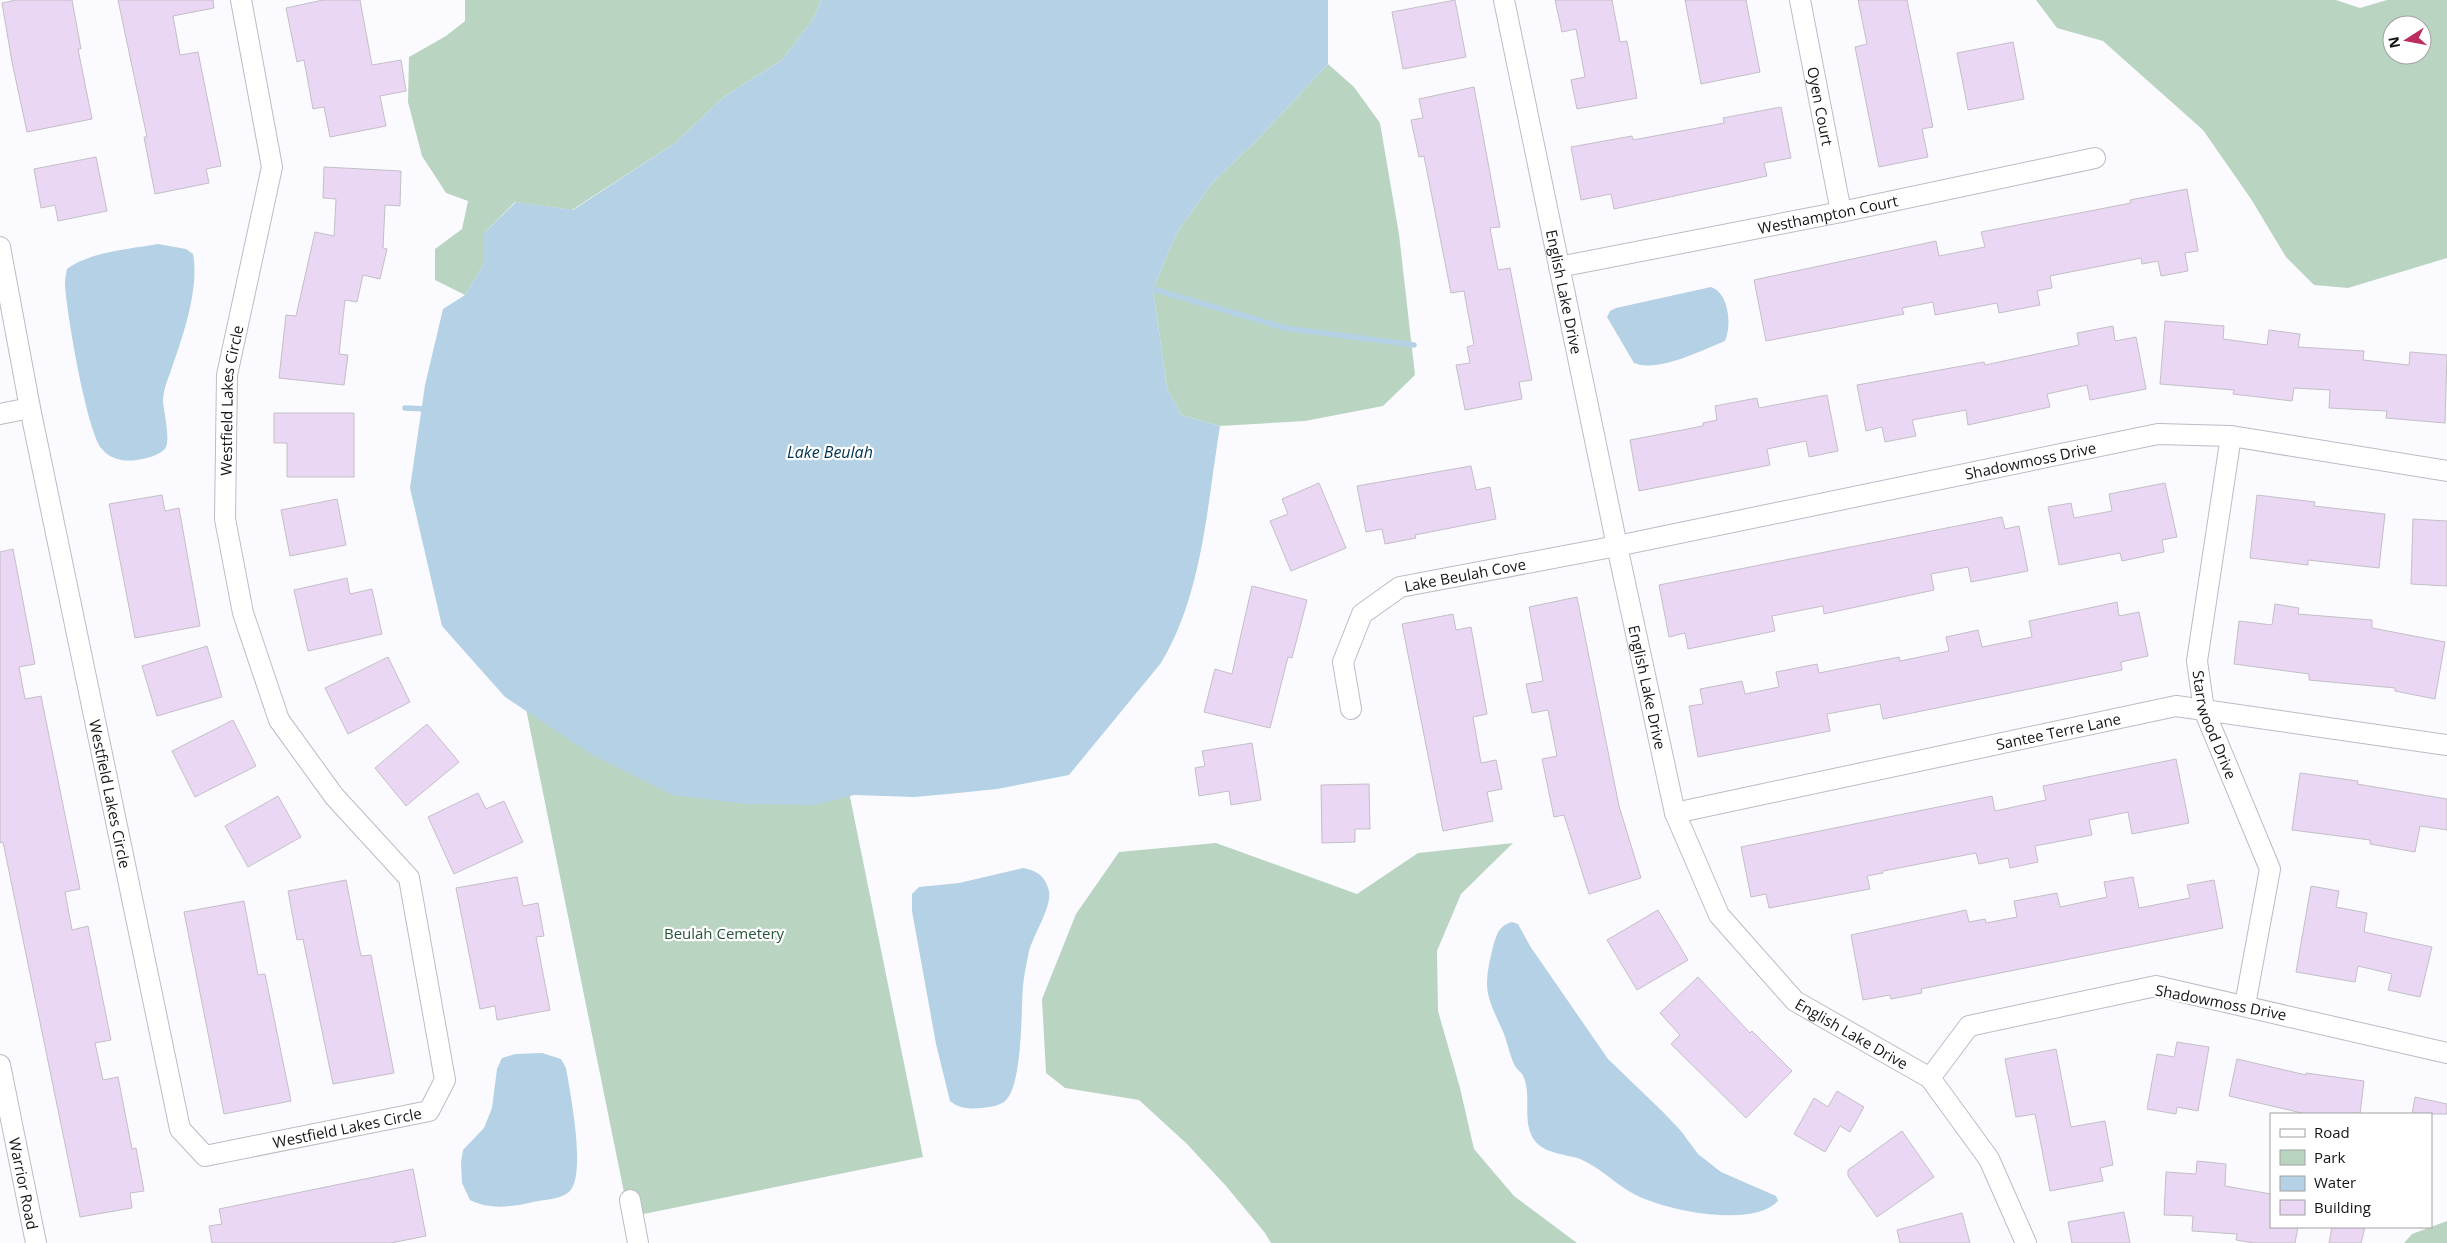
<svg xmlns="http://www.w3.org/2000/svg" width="2447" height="1243" font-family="'Open Sans',sans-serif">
<rect width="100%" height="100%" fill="#fbfbff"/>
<path fill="#b9d5c2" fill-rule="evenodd" d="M465,0H821L814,18L782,60L725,96L675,143L572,210L515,202L484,233V264L465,295L435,280V249L462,229L468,201L446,193L422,156L408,102L409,57L446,36L465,21Z
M2036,0H2336L2360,8L2387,0H2447V258L2348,288L2314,285L2286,257L2251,199L2203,130L2103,41L2057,28ZM2392,25H2422V55H2392Z
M1328,64L1354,87L1380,123L1399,234L1415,375L1383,406L1305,421L1220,426L1181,415L1167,388L1153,289L1177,232L1213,182L1257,140Z
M803,565L923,1157L629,1217L509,625Z
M1216,843L1357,894L1418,853L1513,843L1461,894L1437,951L1438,1011L1460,1088L1474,1149L1514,1196L1577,1243H1271L1265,1233L1226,1186L1187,1144L1139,1100L1065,1088L1046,1073L1042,999L1076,914L1119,852Z
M2447,1221V1243H2404L2412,1234Z"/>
<path fill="#b4d1e5" d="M821,0H1328V64L1257,140L1213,182L1177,232L1153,289L1167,388L1181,415L1220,426C1207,505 1203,593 1161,663L1069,775L997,789L948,794L914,797L854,795L814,805L745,804L673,795L591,754L505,697L442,626L410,488L425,385L443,309L465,295L484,264V233L516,202L573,210L675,143L725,96L782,60L814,18Z
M158,244L186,249L193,254C200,290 181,342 169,376C166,383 163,393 163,402C164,412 170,438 166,447C162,455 145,459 136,460C123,462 110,459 102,449C87,433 66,310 65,284C65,279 66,274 67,269C89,252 130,249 158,244Z
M1711,287C1729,293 1732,325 1725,341C1702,350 1658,373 1634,363L1607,317L1610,311L1616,308Z
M1023,868C1037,871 1045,875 1049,891C1052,909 1031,937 1028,956C1026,966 1024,976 1023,986C1021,1010 1023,1088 1004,1102C998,1106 990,1107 982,1108C970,1109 960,1109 950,1101L936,1044L912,911V894L919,887L959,883Z
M1512,922L1518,924L1530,946L1608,1059L1663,1112L1681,1131L1698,1154L1721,1172L1776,1196L1778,1201C1753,1229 1663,1210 1634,1194C1615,1184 1600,1167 1580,1159C1566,1154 1545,1154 1535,1141C1521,1122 1532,1098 1524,1078C1523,1073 1518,1071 1515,1066C1510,1056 1508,1045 1504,1034C1498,1019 1487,1001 1487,984C1487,972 1490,959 1493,947C1497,934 1498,926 1512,922Z
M542,1053L561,1059L566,1068C570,1092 587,1176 569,1192C561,1199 543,1200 533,1202C512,1207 490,1210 470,1200L462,1183L461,1162L463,1150L484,1128L492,1108L497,1069L502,1058L515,1054Z"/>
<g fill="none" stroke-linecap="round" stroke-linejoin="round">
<path stroke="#b4d1e5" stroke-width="5.5" d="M1146,292L1153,289L1285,328L1414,345
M405,408L428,409"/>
</g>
<path fill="#e9d7f3" stroke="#c4bfc7" d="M16,0H72L81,49H78L92,119L27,132L12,62L2,3Z
M118,0H213L214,8L173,16L180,55L198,52L221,166L206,169L209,183L155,194L144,137H147Z
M323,0H360L372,65L401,60L406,91L380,96L386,126L330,137L324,107L313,109L304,60L297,62L286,8Z
M1455,0L1466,57L1403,69L1392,12Z
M1555,0H1612L1620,42L1627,41L1637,98L1577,109L1571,80L1585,77L1576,29L1562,32Z
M1685,0H1746L1760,72L1701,84Z
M1858,0H1907L1933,127L1922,129L1928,157L1879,167L1855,47L1867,44Z
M2013,42L2024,99L1968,110L1957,53Z
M1474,87L1500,227L1490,228L1498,270L1510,268L1532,380L1519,382L1522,399L1465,410L1456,365L1470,363L1467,347L1474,345L1464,291L1451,293L1424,156L1419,157L1411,120L1423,118L1419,99Z
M1781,107L1791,158L1764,163L1767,176L1614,209L1611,194L1581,200L1571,147L1632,136L1633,140L1724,123L1723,118Z
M96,157L107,211L58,221L55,205L41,208L34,169Z
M324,167L401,171L400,206L385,205L383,248L387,249L380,279L363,275L357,302L345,300L339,354L348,355L344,385L279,378L286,315L296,316L315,232L334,236L336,199L323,198Z
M2187,189L2198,251L2185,253L2188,271L2161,276L2158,261L2142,264L2141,258L2050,276L2052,288L2037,291L2040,305L1999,313L1997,303L1935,315L1933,302L1902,308L1904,314L1766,341L1754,280L1936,241L1939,256L1985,247L1981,232L2131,203L2130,200Z
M2165,321L2224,326L2223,339L2267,345L2269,330L2300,334L2298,347L2364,351L2363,360L2409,365L2410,352L2447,355L2445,423L2386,418L2387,411L2329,408L2330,390L2294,388L2292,401L2233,394L2234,390L2160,384Z
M2113,326L2115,341L2136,337L2146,389L2090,400L2087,385L2047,394L2050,407L1968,425L1966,410L1912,420L1916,436L1885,442L1882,427L1866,431L1857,385L1984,362L1985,365L2079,345L2077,333Z
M1827,395L1838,451L1809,457L1806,441L1767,449L1770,465L1639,491L1630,440L1703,426V423L1717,420L1715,406L1757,398L1759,408Z
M274,413H354V477H287V443H274Z
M1471,466L1476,490L1490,487L1496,519L1415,535L1416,538L1385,544L1382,529L1366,532L1357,486Z
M1319,483L1346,548L1291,571L1270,521L1288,514L1282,499Z
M2165,483L2177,537L2162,540L2164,552L2122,561L2120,553L2059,565L2048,507L2071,503L2074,518L2112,511L2109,494Z
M162,495L165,511L179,508L200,626L135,638L109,504Z
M2257,495L2315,502L2314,506L2385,514L2379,568L2308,560V565L2250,558Z
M337,499L346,545L290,556L281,510Z
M2002,517L2005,529L2019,526L2028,571L1971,582L1968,567L1931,574L1934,590L1824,614L1823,606L1772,616L1775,631L1688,649L1685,633L1669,637L1659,585Z
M2413,519L2447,521V586L2411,584Z
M13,549L35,664L19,667L25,699L41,696L80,889L65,892L72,930L88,926L111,1040L95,1043L103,1080L118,1077L132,1149L136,1148L144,1191L130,1193L132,1208L80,1217L3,842L0,843V552Z
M347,578L350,594L372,589L382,634L308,651L294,590Z
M1252,586L1307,600L1292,658L1288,657L1270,728L1204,712L1215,669L1232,674Z
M1577,597L1619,806L1641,878L1589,894L1564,815L1554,817L1542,759L1557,756L1548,710L1532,713L1526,684L1543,681L1529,607Z
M2117,602L2119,616L2139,612L2148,656L2121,662L2122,670L1883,719L1880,704L1827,714L1830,731L1698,757L1689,706L1703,704L1700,689L1742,681L1745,694L1779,687L1776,672L1817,664L1819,673L1899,657L1900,661L1949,651L1946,637L1978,630L1982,647L2032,637L2029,621Z
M2275,604L2299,608L2298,614L2372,620V628L2445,642L2435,699L2395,691V688L2309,680V674L2234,664L2239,621L2272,625Z
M1453,614L1456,630L1471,627L1487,714L1473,717L1481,763L1496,760L1502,789L1487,792L1493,821L1443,831L1402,624Z
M207,646L222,697L157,716L142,666Z
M388,657L410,702L348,734L325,688Z
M233,720L256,766L195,797L172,751Z
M427,724L459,762L406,806L375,768Z
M1252,743L1261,800L1231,805L1229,791L1199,796L1195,768L1205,766L1202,751Z
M2176,759L2189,823L2132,834L2128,812L2089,820L2092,835L2035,846L2038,862L2010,868L2008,858L1979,864L1976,853L1883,871V873L1867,876L1870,889L1769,908L1766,894L1751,897L1741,847L1992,796L1995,811L2046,800L2043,786Z
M2300,773L2358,781L2357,784L2447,799V830L2420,826L2415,852L2370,844V840L2292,830Z
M1369,784L1370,829H1355V842L1322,843L1321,785Z
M478,793L486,809L504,801L523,842L454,874L428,817Z
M278,796L301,837L248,867L225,826Z
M517,877L523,906L538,903L544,936L536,937L550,1010L497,1020L495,1006L480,1009L456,888Z
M2133,877L2139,908L2190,898L2187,885L2214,880L2223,928L1921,989L1922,993L1891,999L1890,995L1863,1000L1851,935L1966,910L1969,922L1985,919L1986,923L2017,917L2014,901L2057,893L2060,907L2107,897L2104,882Z
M346,880L361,956L371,955L394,1073L333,1084L303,939L297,940L288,891Z
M2311,886L2339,891L2336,907L2367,913L2364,932L2432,947L2420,997L2388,990L2392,974L2358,966L2355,982L2296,972Z
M244,901L258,975L265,974L291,1101L224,1114L184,912Z
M1658,910L1688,960L1637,990L1607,940Z
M1698,977L1750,1033L1752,1031L1792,1071L1746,1118L1671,1044L1680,1035L1660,1013Z
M2177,1042L2209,1047L2198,1111L2177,1107L2176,1114L2147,1109L2157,1054L2174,1057Z
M2056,1049L2071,1127L2105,1121L2113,1165L2100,1168L2103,1181L2050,1191L2035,1114L2016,1117L2005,1059Z
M2237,1059L2306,1075V1073L2364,1081L2360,1114H2306L2229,1096Z
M1837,1091L1864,1107L1850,1132L1840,1126L1825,1152L1794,1134L1814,1098L1828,1107Z
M2415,1097L2447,1104V1114H2412Z
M1902,1131L1934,1177L1877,1217L1848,1176V1170Z
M2197,1161L2226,1164L2225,1186L2271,1194V1227H2298L2295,1243H2254L2236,1240L2237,1234L2192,1231L2193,1216L2164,1215L2166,1172L2196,1174Z
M413,1169L426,1236L391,1243H212L209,1226L222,1224L219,1209Z
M2124,1212L2130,1243H2072L2068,1222Z
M1962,1213L1970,1243H1900L1897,1230Z
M2332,1227H2365L2361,1243H2329Z"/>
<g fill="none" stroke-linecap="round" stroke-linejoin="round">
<g stroke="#bbbcc4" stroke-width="22">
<g id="minor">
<path id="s1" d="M1504,0L1617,546L1675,813L1719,915L1795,1001L1930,1078L1989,1159L2026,1243"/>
<path id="s2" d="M1800,0L1841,212"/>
<path id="s3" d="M0,247L30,408L180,1129L205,1156L429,1111L445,1080L409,878L334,796L279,720L243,613L225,519L227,375L272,167L241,0"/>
<path id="s4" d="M1559,267L1841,212L2095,158"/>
<path d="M0,414L30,408"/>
<path id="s5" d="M2231,436L2197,661L2204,710L2270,869L2245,1005"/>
<path id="s6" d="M1351,709L1343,662L1362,614L1400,587L1617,546L2158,434L2231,436L2447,471"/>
<path id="s7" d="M1675,813L2176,706L2447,745"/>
<path id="s8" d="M0,1065L36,1243"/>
<path d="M1930,1078L1969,1026L2156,986L2447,1053"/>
<path d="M630,1200L638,1243"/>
</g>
</g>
<use href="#minor" stroke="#fff" stroke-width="20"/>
</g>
<g text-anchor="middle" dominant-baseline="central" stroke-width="4.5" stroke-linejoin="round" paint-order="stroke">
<g font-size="15" fill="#151518" stroke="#fff">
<text stroke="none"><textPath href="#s2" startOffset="108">Oyen Court</textPath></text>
<text stroke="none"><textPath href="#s4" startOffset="274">Westhampton Court</textPath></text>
<text stroke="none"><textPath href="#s1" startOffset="298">English Lake Drive</textPath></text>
<text stroke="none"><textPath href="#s3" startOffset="1938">Westfield Lakes Circle</textPath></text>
<text stroke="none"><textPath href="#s6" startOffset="789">Shadowmoss Drive</textPath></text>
<text stroke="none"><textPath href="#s6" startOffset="212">Lake Beulah Cove</textPath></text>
<text stroke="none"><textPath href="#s1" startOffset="702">English Lake Drive</textPath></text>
<text stroke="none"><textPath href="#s5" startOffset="294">Starrwood Drive</textPath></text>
<text stroke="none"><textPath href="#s7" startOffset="392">Santee Terre Lane</textPath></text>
<text stroke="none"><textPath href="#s3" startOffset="558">Westfield Lakes Circle</textPath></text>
<text transform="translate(2221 1002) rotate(11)">Shadowmoss Drive</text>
<text stroke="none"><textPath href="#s1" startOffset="1122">English Lake Drive</textPath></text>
<text stroke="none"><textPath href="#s3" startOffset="1082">Westfield Lakes Circle</textPath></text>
<text stroke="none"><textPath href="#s8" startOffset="121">Warrior Road</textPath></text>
</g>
<g font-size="15" fill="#245538" stroke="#fff">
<text x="724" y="933">Beulah Cemetery</text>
</g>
<g font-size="16" font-style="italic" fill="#00334f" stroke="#fff">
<text x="830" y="452">Lake Beulah</text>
</g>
</g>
<rect x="2270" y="1113" width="162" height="115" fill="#ffffff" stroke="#a1a1a3"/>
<rect x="2280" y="1129" width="25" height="8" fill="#ffffff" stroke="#a1a1a3"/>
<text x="2314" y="1138" font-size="15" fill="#151518">Road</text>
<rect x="2280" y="1150" width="25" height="15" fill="#b9d5c2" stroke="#a1a1a3"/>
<text x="2314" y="1163" font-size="15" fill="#151518">Park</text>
<rect x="2280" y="1176" width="25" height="15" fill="#b4d1e5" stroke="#a1a1a3"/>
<text x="2314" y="1188" font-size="15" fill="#151518">Water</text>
<rect x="2280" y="1200" width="25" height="15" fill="#e9d7f3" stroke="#a1a1a3"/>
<text x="2314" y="1213" font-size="15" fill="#151518">Building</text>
<g transform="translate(2407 40) rotate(259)"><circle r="24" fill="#ffffff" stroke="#a1a1a3"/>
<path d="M0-4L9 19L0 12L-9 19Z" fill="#bb2d5c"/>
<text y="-8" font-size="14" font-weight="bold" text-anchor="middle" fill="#151518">N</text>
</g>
</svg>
